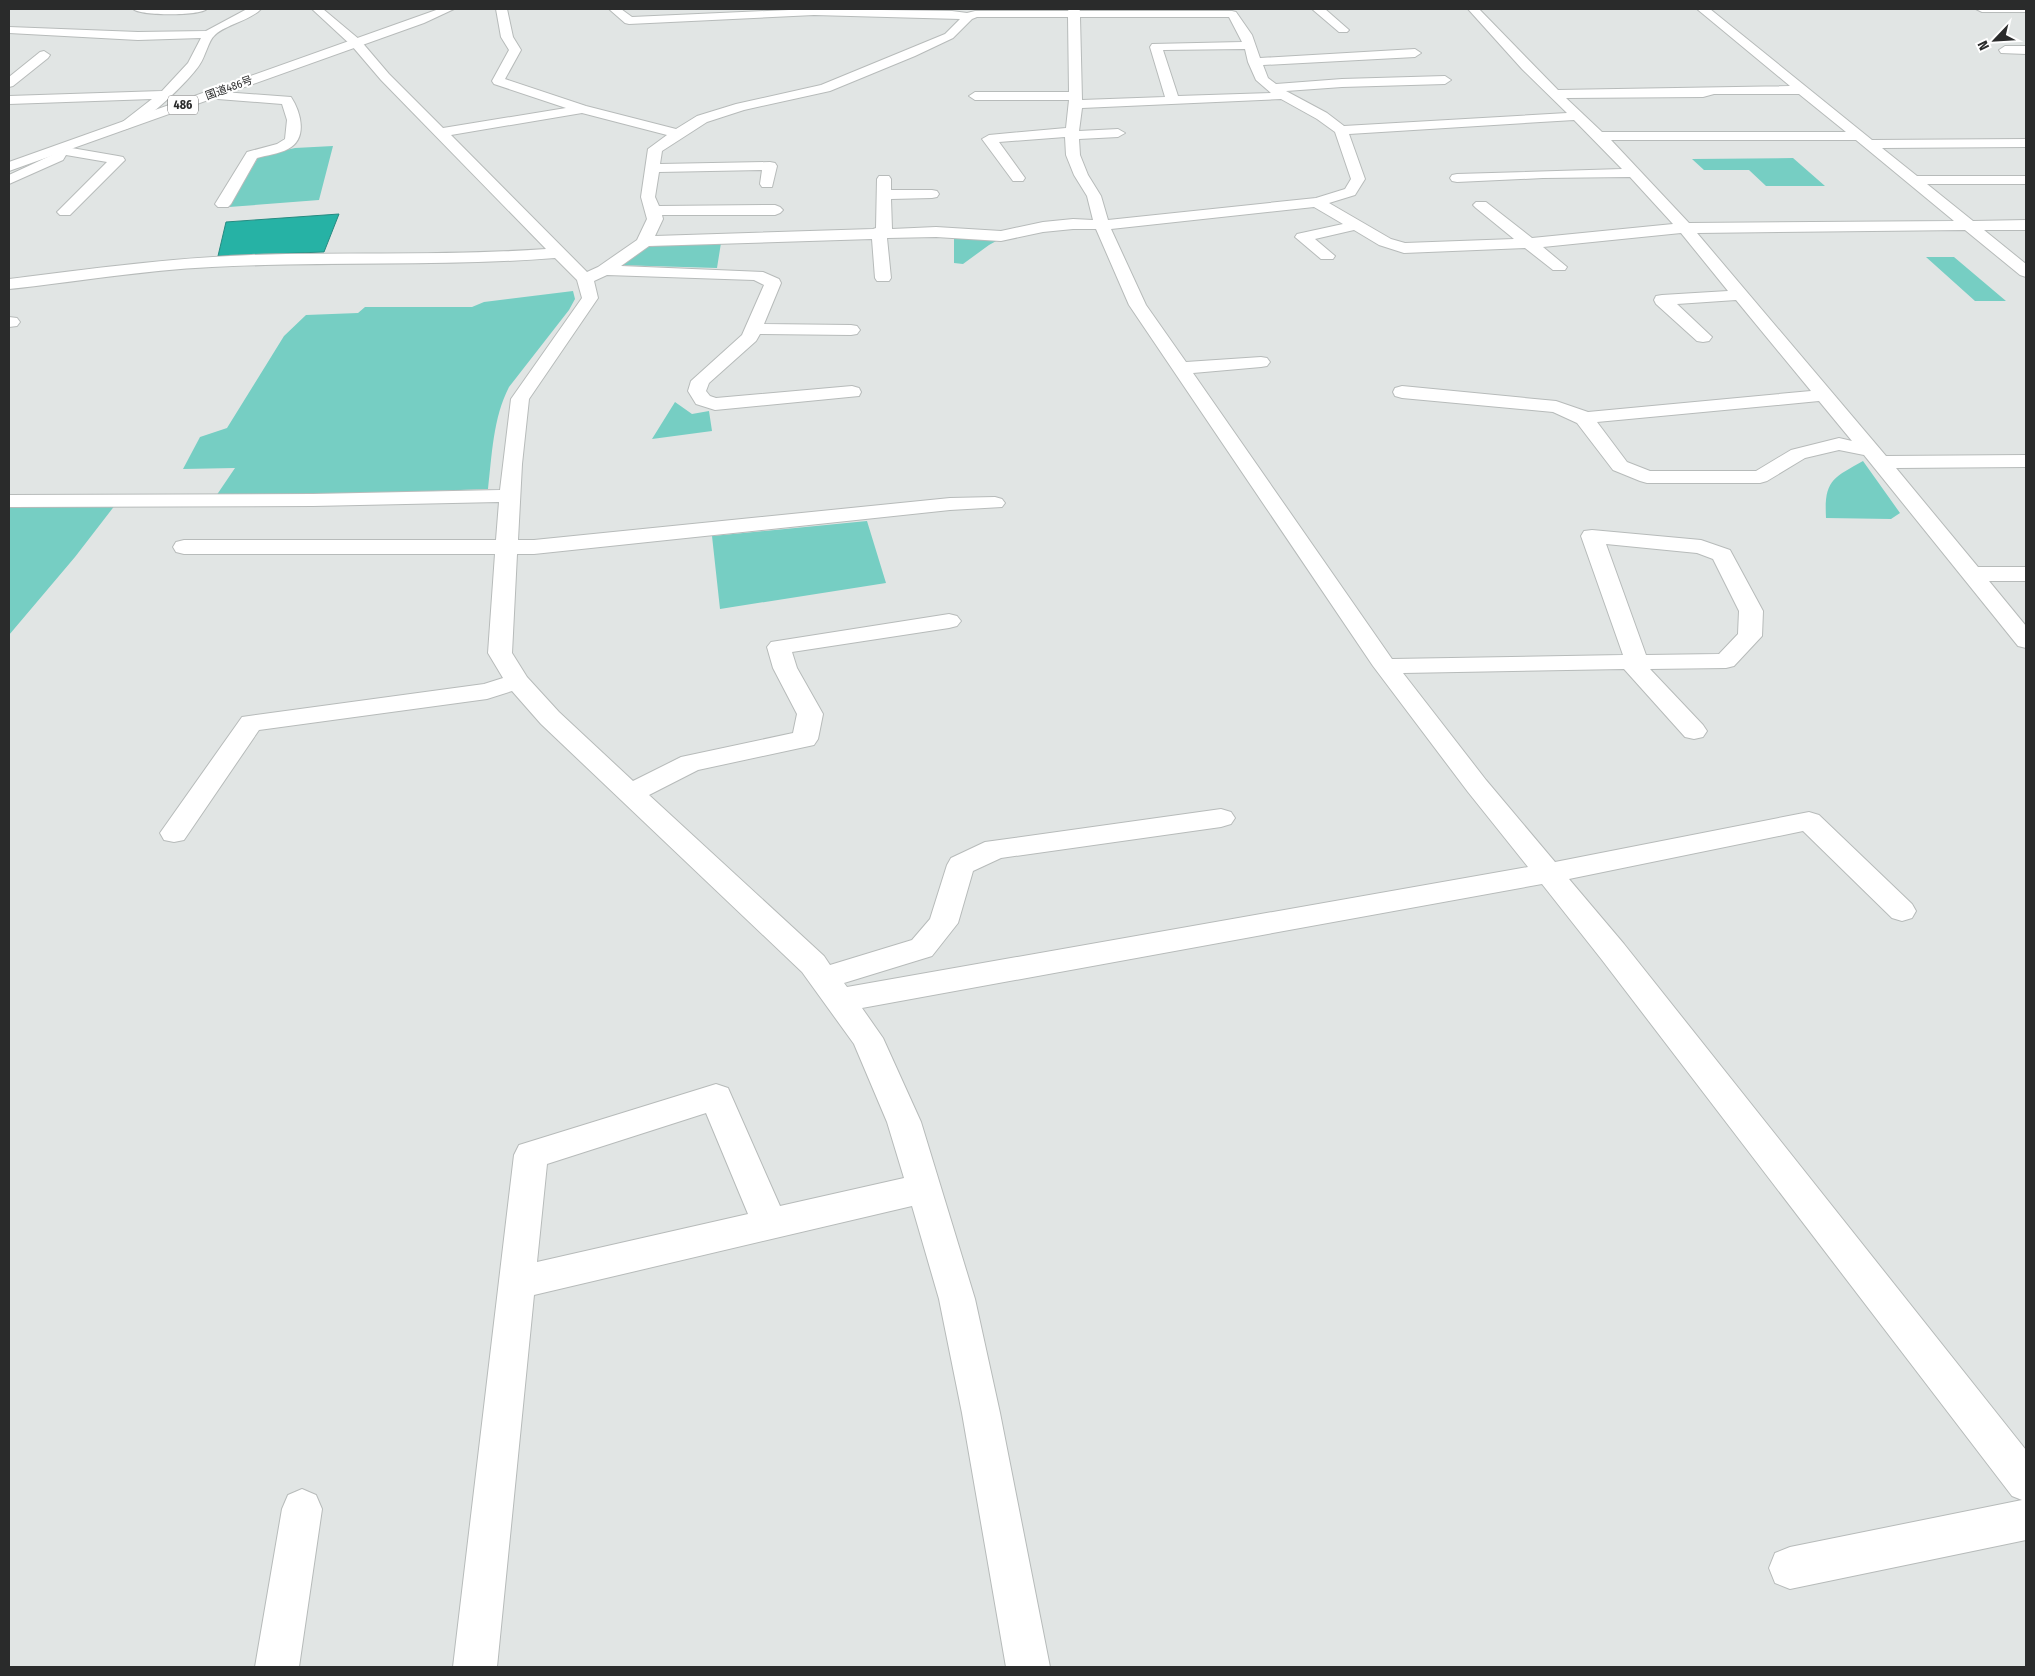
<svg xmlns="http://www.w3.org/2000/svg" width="2035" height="1676" font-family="'Fira Sans Condensed','Noto Sans JP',sans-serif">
<rect width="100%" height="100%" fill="#e1e5e4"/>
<path fill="#76cec3" d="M333,146L319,200L229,207L259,156L295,148Z
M1793,158L1825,186H1766L1749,170H1704L1692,159Z
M954,236L998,240L989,245L963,264L954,263Z
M721,243L717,268L617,265L637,249L661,245Z
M1926,257H1954L2006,301H1975Z
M573,291L575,299L569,310L509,387C493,418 492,455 488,489L214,499L235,468L183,469L200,437L227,428L284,336L306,315L358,313L365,307H472L484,302Z
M675,402L692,414L709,411L712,431L652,439Z
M1863,461L1900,513L1891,519L1826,518C1824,480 1833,478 1863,461Z
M119,500L75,557L9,635V502Z
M867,521L886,583L720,609L712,536Z"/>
<path fill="#26b2a5" stroke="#278a80" d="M339,214L324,252L218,256L226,222Z"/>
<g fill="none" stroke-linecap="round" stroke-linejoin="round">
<g stroke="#b7bbba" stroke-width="2">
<path id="minor" d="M133,9H207C199,16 141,16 133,9Z
M247,9H261C250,21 224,25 214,36C209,40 205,57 200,64C191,79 136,134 118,130L116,127L152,99L9,104V96L162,91L188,63L201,38L138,40L9,33V27L138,32L206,31Z
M312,9H323L360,40L389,74L443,128L566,108L494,84L492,81L509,50L501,37L496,9H507L513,37L521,50L505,79L586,106L676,129L697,116L736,104L821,85L945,34L960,19L814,15L629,24L625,23L609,9H621L632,17L811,9L952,11L967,13L975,11H1068L1069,9H1079L1080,11H1232L1236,12L1252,35L1260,58L1415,49L1421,53L1415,57L1263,65L1268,78L1276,84L1342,79L1445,76L1451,80L1445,84L1342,87L1286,91L1327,113L1344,126L1567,113L1522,69L1468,9H1479L1558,90L1790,86L1697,9H1710L1872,140L2026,139V147L1882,148L1917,176H2026V184H1927L1973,221L2026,220V230H1984L2026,264V277L2020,275L1965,230L1697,233L1886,456L2026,455V467L1896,468L1978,567H2026V581H1989L2026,626V648L2018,646L1864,455L1839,450L1805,458L1767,481L1760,483H1647L1640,481L1613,470L1577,423L1553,412L1402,398L1395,396L1393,392L1395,388L1402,386L1556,401L1588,412L1811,391L1736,300L1677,304L1712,337L1709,341L1703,342L1697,341L1656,304L1654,300L1656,296L1662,295L1728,291L1681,233L1543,247L1567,267L1565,270H1553L1525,248L1404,253L1379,245L1354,230L1315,239L1335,256L1333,259H1321L1295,237L1297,234L1343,224L1314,207L1111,229L1146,305L1186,362L1261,357L1267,358L1270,362L1267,366L1261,367L1193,373L1392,659L1623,655L1581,536L1584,531L1592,530L1701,540L1730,550L1763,611L1762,636L1734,666L1726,668L1650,669L1703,725L1707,731L1703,737L1694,739L1685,737L1624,669L1403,673L1486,780L1555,862L1809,812L1819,815L1912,904L1916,911L1912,918L1902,921L1892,918L1803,831L1569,879L1624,944L2026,1450V1540L1790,1589L1775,1583L1769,1568L1775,1553L1790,1547L2022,1500L2012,1496L1602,960L1542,884L862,1008L883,1038L921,1122L975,1299L1000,1413L1050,1667H1006L962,1413L939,1299L912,1206L534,1295L497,1667H453L514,1155L519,1145L716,1084L728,1088L780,1206L904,1178L887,1122L854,1044L802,972L541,724L512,691L487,699L259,730L184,840L174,842L164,840L160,833L242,717L484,684L503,678L488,653L495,554H184L176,552L173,547L176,542L184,540H496L499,502L313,506L9,507V495L313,494L500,490L511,399L582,298L577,280L555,258C441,267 326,261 212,267C143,270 76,282 9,289V279C89,269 169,258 251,255C349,252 448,256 546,249L381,80L352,46ZM977,17H1068L1069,92H975L969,96L975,100H1069L1066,128L989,135L982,139L1013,181H1023L1025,178L999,142L1065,137L1066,155L1074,175L1087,196L1093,220L1073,219L1043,222L1001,231L936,227L892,229L891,199L932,198L937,197L939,194L937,191L932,190H891V179L889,176H879L877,179L876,228L873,229L655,236L663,219L662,215H775L780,213L783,210L780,207L775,205L659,206L655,197L659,172L762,170L760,184L762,187H772L777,166L775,163L770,162L660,164L662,151L707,122L744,110L830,91L915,56L953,38L972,19ZM1080,17H1229L1242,42L1152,44L1150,47L1165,97L1082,100ZM1245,49L1248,62L1256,80L1271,93L1178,96L1163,50ZM1714,94H1799L1846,132H1602L1566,98L1703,97ZM1281,99L1317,119L1335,132L1351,179L1345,189L1316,198L1108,220L1101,196L1088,175L1080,155L1079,139L1118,137L1125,133L1118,129L1079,131L1082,108ZM582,113L667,135L648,149L641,197L647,219L637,240L598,267L587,272L451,135ZM1574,120L1622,169L1457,174L1452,175L1450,178L1452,181L1457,182L1543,178L1630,177L1673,224L1532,238L1486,202H1476L1473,205L1476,208L1514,239L1405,243L1391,239L1329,203L1355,195L1365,179L1349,134ZM1611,140H1856L1954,221L1689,223ZM1073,229H1096L1129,305L1373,666L1468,792L1528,867L847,987L844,983L932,956L958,923L973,871L1001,858L1221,827L1231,824L1235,818L1231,812L1221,809L985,842L951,858L947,865L930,919L912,940L830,965L824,956L649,795L698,770L814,745L818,739L823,714L797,668L792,652L949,628L957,626L961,621L957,616L949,614L771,642L767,647L773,668L797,714L793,733L681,757L633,781L559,712L527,677L512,653L517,554H534L950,510L1002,507L1005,503L1002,499L995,497L950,498L534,540H518L522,464L529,399L598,298L594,281L607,275L754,280L764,285L742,335L691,381L688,391L696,404L715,410L859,396L861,392L859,388L852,386L716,398L710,396L706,391L709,383L756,341L760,334L851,335L857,334L860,330L857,326L851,325L764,324L781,283L779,279L763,272L621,266L649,246L872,239L875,278L877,281H889L891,278L887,238L936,237L1001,241L1043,232ZM1819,401L1852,441L1839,438L1791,450L1756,471H1650L1627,462L1597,422ZM1606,544L1697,553L1713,559L1739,611L1738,634L1719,654L1646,655ZM706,1113L748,1214L537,1262L547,1164Z
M1312,9H1325L1349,30L1347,32H1339Z
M1976,9H2026V12H1982Z
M2005,46H2026V54L2001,53L1999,50Z
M44,51L50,55L48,58L13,86L9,87V77L40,52Z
M210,91L291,97C301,112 308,139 288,149C279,154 267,155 257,158L231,204L228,207H218L215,204L247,152L277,144L285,139L287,120L282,104L205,98L204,95L205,92Z
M60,146L118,156L123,157L125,160L70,215H60L57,212L107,162L66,155L63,160L9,184V175L52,155L55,147Z
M9,317L17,318L20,322L17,326L9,327Z
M302,1489L316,1495L322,1509L299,1667H255L282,1509L288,1495Z"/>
</g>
<g stroke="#b7bbba" stroke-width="2">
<path id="highway" d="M439,9H454L424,23L9,171V162Z"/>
</g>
<use href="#minor" fill="#fff" fill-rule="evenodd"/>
<use href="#highway" fill="#fff" fill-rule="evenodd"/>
</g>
<g text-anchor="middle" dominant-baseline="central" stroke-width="4.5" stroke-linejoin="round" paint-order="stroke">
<g font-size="11" fill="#2a2b2b" stroke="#fff">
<text transform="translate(229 88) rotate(-20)">国道486号</text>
</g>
<rect fill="#fff" stroke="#6a6b6b" stroke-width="1" x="168" y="95.5" width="30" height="19" rx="4"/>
<g font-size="12" font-weight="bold" fill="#2a2b2b">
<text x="183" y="105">486</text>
</g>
</g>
<rect width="2035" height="1676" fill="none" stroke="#2a2b2b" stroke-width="20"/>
<g transform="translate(1995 40) rotate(245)" stroke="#ffffff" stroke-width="4" paint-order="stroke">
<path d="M0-4L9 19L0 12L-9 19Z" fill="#2a2b2b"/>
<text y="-8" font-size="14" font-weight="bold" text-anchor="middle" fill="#2a2b2b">N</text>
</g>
</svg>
